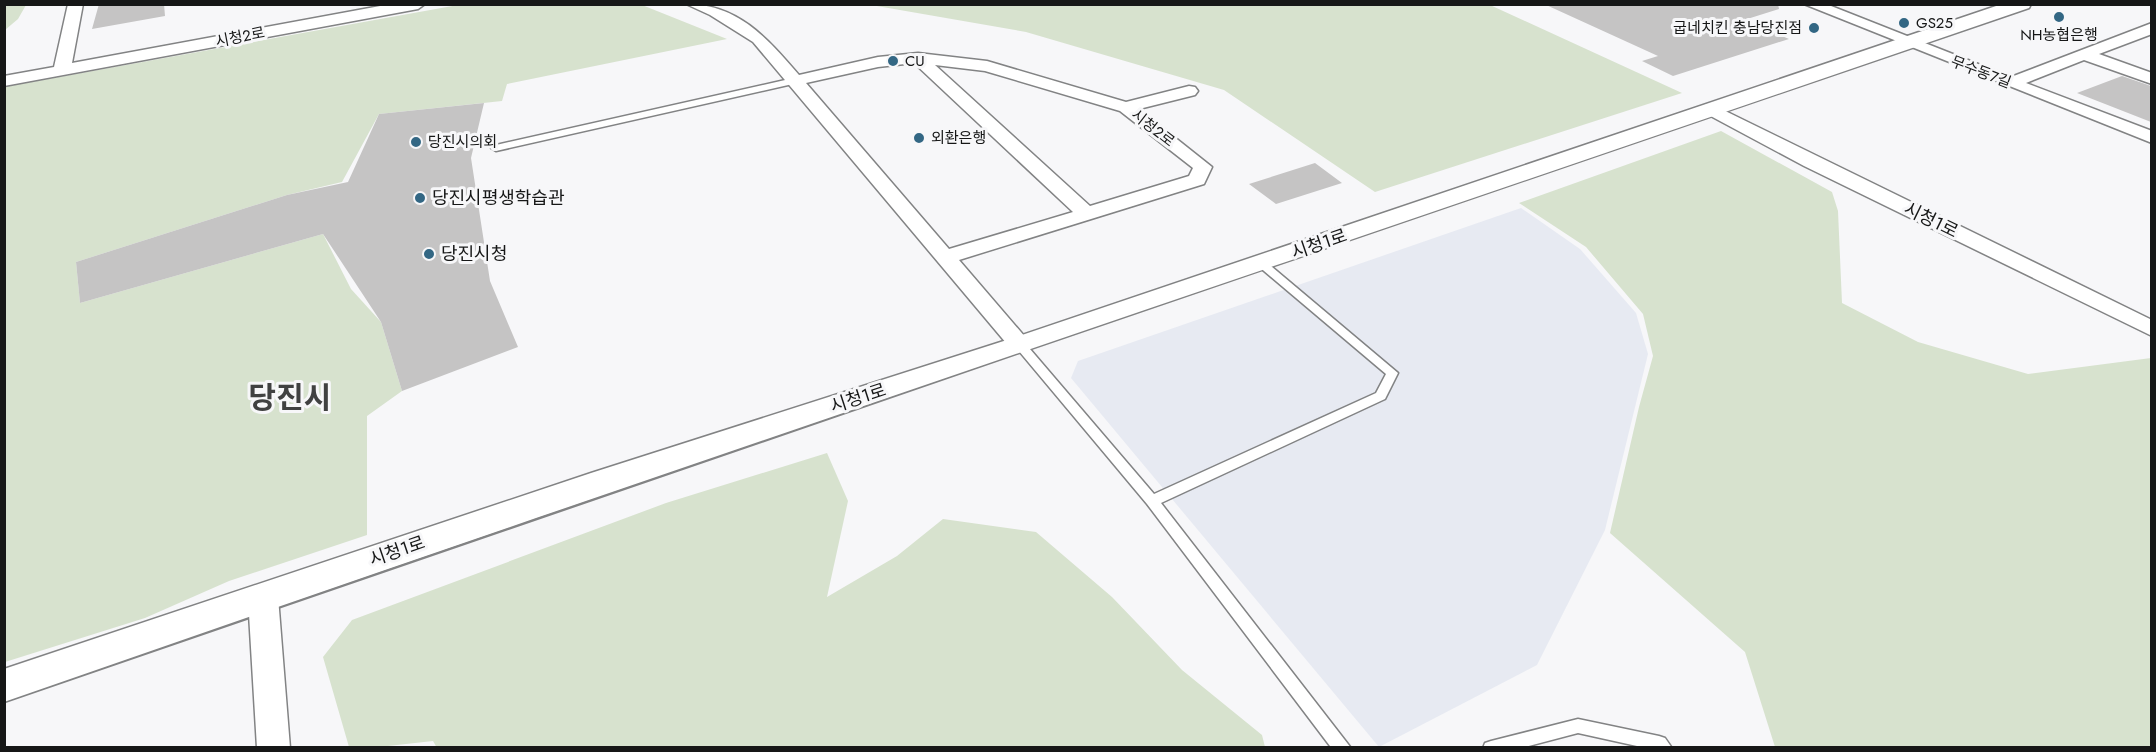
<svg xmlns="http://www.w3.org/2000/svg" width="2156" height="752" font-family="Jost,'Noto Sans KR',sans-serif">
<rect width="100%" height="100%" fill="#f7f7f9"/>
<path fill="#e7eaf2" d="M1521,208L1580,249L1636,313L1648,354L1605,530L1537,665L1379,747L1071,378L1078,361Z"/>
<path fill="#d7e2ce" d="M4,5H26L18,19L5,30Z
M458,5H642L727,39L507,84L502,101L379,114L342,182L287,195L76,262L80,303L323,234L351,289L381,322L402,391L367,416V535L229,581L145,618L5,662L4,87Z
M871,5H1490L1682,93L1375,192L1224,90L1026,32Z
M1721,131L1832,192L1838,211L1842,303L1918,342L2028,374L2151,358V747H1775L1745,652L1610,533L1639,407L1653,356L1643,314L1586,247L1519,203Z
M827,453L848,501L827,597L897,556L943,519L1036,532L1112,597L1182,670L1262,735L1265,747L437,748L433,741L379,747H349L323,657L352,620L666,503Z"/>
<path fill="#c5c4c4" d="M99,4H164L165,16L92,29Z
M1544,4H1778L1779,9L1744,20L1789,39L1673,76L1642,61L1658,56Z
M2122,76L2151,86V122L2077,93Z
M484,103L471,158L490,281L518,347L402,391L381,322L323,234L80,303L76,262L287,195L348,182L379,114Z
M1315,163L1342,183L1276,204L1249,184Z"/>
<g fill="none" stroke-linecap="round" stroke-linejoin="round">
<g stroke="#828384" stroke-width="3">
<path id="service" d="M794,78L797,79V83L496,151L491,148L496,145Z
M1261,260L1265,261L1398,373L1385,399L1161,503L1351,748L1330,746L1147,504L1014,345L1016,342H1024L1154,494L1376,393L1386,374L1257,265L1256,263Z
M1578,719L1659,736L1665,738L1672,748H1646L1578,733L1521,748H1483L1485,743L1491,741Z"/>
</g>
<g stroke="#828384" stroke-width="3">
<path id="minor" d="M68,4H83L72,63L391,4H425L418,9L4,86V76L54,67Z
M686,4C738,4 767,38 799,75L878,57L918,53L987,61L1126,102L1189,86L1195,87L1198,91L1195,95L1139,109L1212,167L1204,184L959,260L1032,345L1028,350L1020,352L1012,350L753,42L710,15ZM914,63L1073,212L949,249L806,83L878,67ZM935,65L985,71L1120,111L1193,168L1189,176L1090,206Z
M1804,4H1826L2011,77L2152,23V34L2099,54L2152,73V84L2084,60L2026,83L2152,131V143Z
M1711,104L2152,320V336L1804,166L1705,113L1702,109L1705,105Z
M263,585L273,589L278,597L290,748H257L248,597L253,589Z"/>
</g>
<g stroke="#828384" stroke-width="3">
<path id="tertiary" d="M2002,4H2031L2029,8C1354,240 678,467 4,702V669L591,473L1010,339Z"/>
</g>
<use href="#service" fill="#fff" fill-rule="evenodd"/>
<use href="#minor" fill="#fff" fill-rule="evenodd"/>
<use href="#tertiary" fill="#fff" fill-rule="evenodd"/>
</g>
<g fill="#336784" stroke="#f7f7f9" stroke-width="2">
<circle cx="2059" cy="17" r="6"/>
<circle cx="1904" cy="23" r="6"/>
<circle cx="1814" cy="28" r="6"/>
<circle cx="893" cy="61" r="6"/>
<circle cx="919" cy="138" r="6"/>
<circle cx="416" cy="142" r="6"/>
<circle cx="420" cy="198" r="6"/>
<circle cx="429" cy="254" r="6"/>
</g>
<g text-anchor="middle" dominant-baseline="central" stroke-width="6" stroke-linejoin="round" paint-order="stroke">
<g font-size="15" fill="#161717" stroke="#f7f7f9" text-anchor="start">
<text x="1916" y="23">GS25</text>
<text x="1802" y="28" text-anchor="end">굽네치킨 충남당진점</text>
<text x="2059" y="35" text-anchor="middle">NH농협은행</text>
<text x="905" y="61">CU</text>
<text x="931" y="138">외환은행</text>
<text x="428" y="142">당진시의회</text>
</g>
<g font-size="15" fill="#161717" stroke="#f7f7f9">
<text transform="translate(240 37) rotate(-11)">시청2로</text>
<text transform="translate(1981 72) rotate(21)">무수동7길</text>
<text transform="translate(1153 128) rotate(38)">시청2로</text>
</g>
<g font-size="18" fill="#161717" stroke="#f7f7f9" text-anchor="start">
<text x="432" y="198">당진시평생학습관</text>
<text x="441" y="254">당진시청</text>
</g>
<g font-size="18" fill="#161717" stroke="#f7f7f9">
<text transform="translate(1931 220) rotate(26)">시청1로</text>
<text transform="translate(1319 244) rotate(-19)">시청1로</text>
<text transform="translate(858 398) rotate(-18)">시청1로</text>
<text transform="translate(397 551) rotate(-19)">시청1로</text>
</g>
<g font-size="30" font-weight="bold" fill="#404141" stroke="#f7f7f9">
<text x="290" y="397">당진시</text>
</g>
</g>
<rect width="2156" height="752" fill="none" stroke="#161717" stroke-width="12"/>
</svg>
